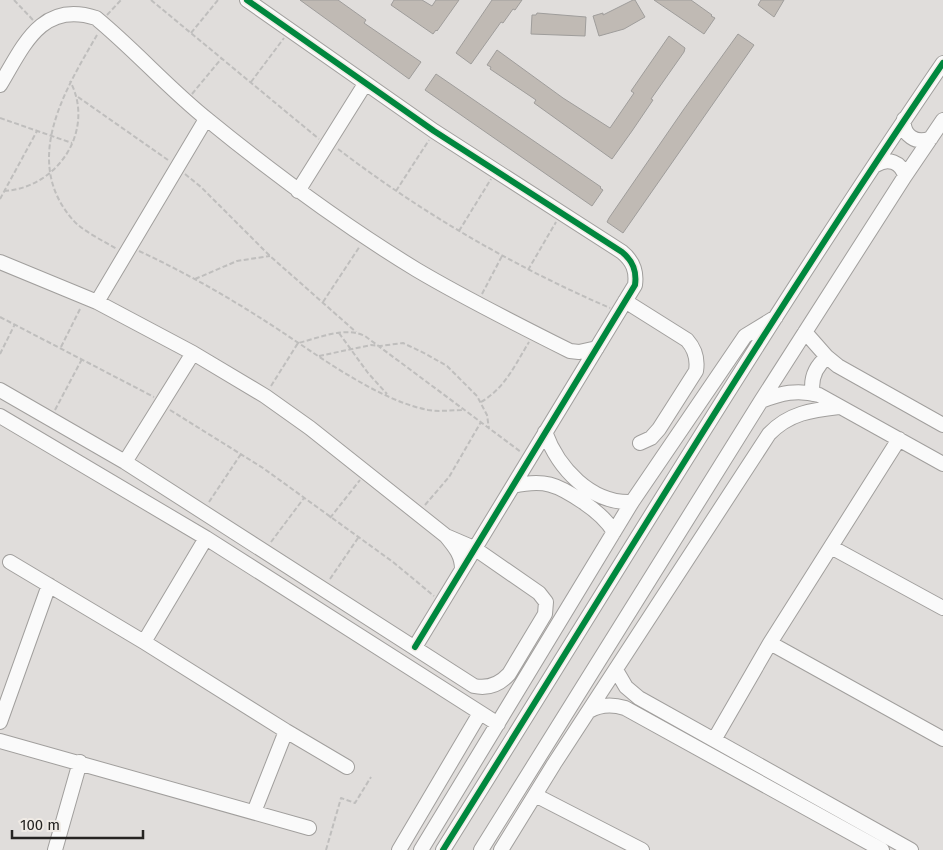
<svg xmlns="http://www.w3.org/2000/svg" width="943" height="850" font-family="'Fira Sans',sans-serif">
<rect width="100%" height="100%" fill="#e0dddb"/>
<path fill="#c0bab4" stroke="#9f9d9b" d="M300,0H338L366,20L364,23L421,62L409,79Z
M394,0H422L432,6L436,0H459L437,31L436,30L433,34L391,5Z
M492,0H522L515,10L513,9L503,23L501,22L471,64L456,53Z
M633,0H635L645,17L624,29L599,36L593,16L603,13V15Z
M654,0H691L712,15L711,16L715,18L704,34Z
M761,0H784L774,17L758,5Z
M537,13L586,17L585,36L531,34L532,15H536Z
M738,34L754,45L623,233L607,222L609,218L684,109Z
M669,36L685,48L684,52L651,99L653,100L632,131L612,159L534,103L536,100L490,69L491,67L487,65L497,50L563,98L610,128L634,93L631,91Z
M436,74L601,187L600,188L603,190L592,206L425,90Z"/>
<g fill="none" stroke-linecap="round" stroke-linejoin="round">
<g stroke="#a19f9d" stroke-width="16">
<path id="minor" d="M247,0L434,131L622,252C633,261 637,271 635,285L415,647
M0,85C23,47 41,0 96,18C135,50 169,89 208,120C274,174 343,225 417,270C466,299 518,325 570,351L579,352L597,348
M904,119C902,135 916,145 931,138
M876,165C888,157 901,162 905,176
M298,191L365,84
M0,262L97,302L193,353L265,396L310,428L446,536C455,547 462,555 462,569
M625,301L687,340C695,349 698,359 696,371L659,429L651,438L640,443
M97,302L206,119
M805,332L827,357L838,366L943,425
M0,390L125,462L474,686C488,689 499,685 509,674L545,614L546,602L539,593L474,548L446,536
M813,394C810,379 815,367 827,357
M761,401C781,393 797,389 819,395L943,464
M0,416L206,538L498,724
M545,432C558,468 591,504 632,502
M125,462L193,353
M513,486C544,479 557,484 583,502C595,510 606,519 614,532
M831,547L943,608
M10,562L144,642L286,731L347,767
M144,642L206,538
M770,643L943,739
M616,670L626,687L639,698L911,850
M589,711C601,704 612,704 625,708L882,850
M0,722L49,585
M714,740L770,643L899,439
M0,741L309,828
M535,795L642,850
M254,812L286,731
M55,850L80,762
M399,850L480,713
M421,850L632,502L745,336L776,317
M443,850C608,587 768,319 943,63
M481,850L761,401L905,176L943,120
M501,850L554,764L769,434C789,413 812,410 839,407"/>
</g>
<path stroke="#bfbebd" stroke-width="2" stroke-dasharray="5 2.5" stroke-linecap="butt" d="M14,0L33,20
M151,0L319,139
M107,15L121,0
M191,33L218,0
M97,35C65,90 21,161 73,220C81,230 105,242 117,249
M251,82L284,38
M192,94L221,59
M78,97L168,160
M0,118L72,143
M338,149C422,213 513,266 610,308
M185,174L201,187L270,256L356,332
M4,191C58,188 96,130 70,81
M396,191L429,140
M0,199L37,131
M459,231L491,179
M139,251C182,271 223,294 262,319C310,349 373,399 428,410C440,412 451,410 463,410
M528,270L556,222
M195,279L237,261L270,256
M482,294L502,256
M323,302L360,246
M0,317L154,397
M339,333L368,373L387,394
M61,347L81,307
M0,354L15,324
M319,356L371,345L380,346L403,343L426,354L447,366L477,396L487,415L489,429
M271,386L298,343C319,338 345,326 365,336L521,452
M481,402C505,388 515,365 529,342
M55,410L82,359
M170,410L263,468L393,562L434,596
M209,502L241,454
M425,505L449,477L481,422
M330,518L360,480
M271,542L304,498
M330,579L358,538
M326,850L341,798L355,803L371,777"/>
<use href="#minor" stroke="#fafafa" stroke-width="14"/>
<g stroke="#f0ebe5" stroke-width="9">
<path id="cycleway" d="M247,0L434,131L622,252C633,261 637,271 635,285L415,647
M443,850C608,587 768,319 943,63"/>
</g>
<use href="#cycleway" stroke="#00873e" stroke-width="6"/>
</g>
<path d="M12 830v8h131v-8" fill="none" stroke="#262422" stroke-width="2.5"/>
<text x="20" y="830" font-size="15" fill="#262422" stroke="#f0ebe5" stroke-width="4" paint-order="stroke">100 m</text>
</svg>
